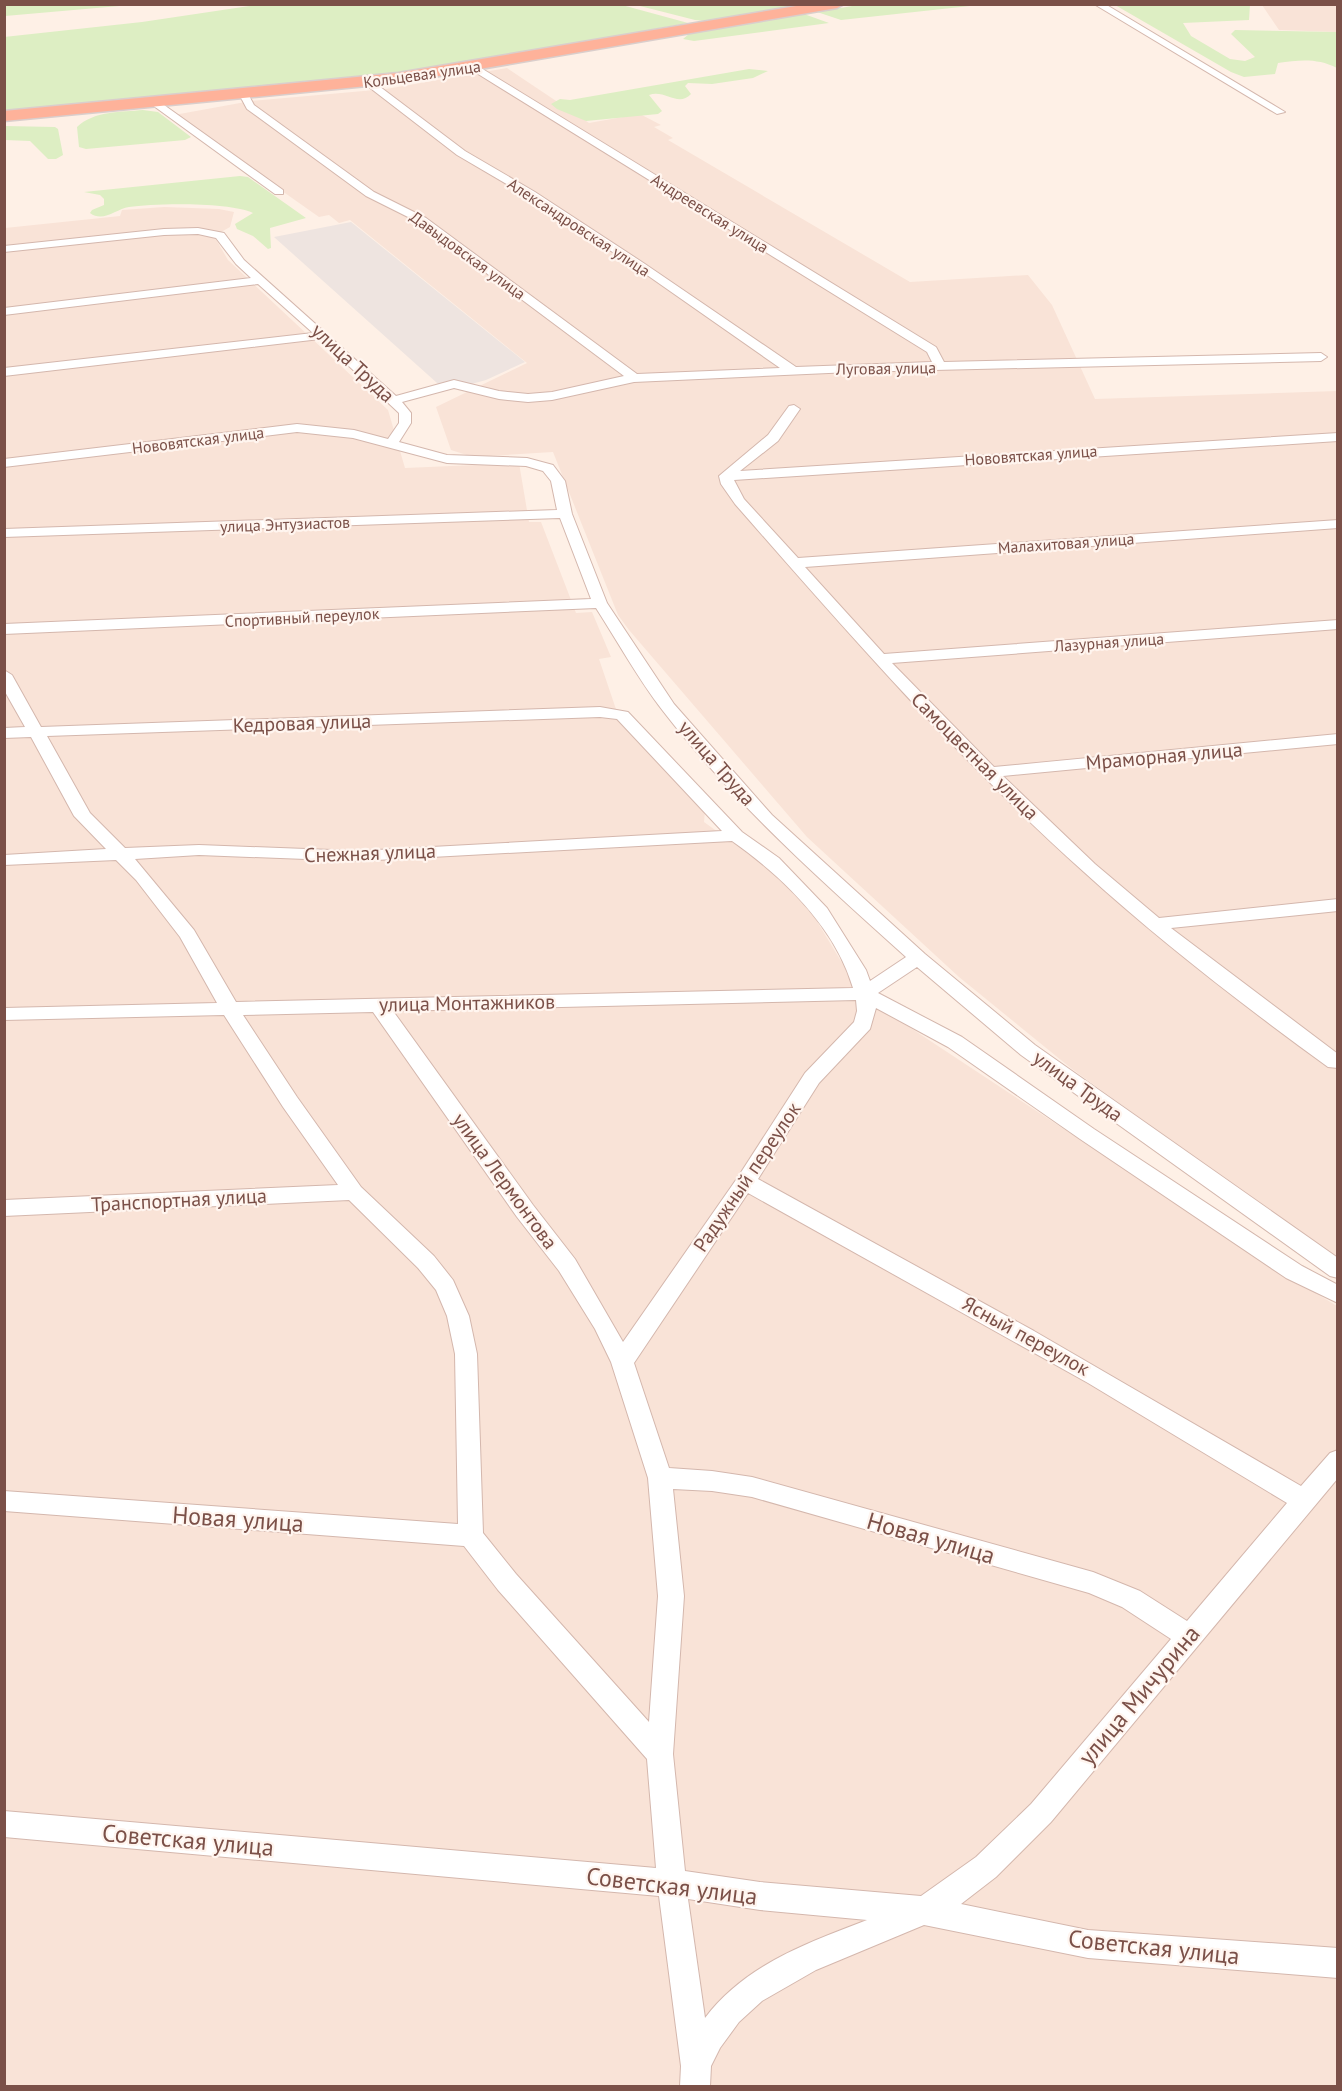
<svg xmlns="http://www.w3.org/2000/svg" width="1342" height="2091" font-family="'PT Sans',sans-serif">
<rect width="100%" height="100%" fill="#fef0e6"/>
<path fill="#f9e3d7" d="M1262,5H1337V32L1279,30Z
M507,68L589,123L640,114L661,125L654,127L673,138L668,140L910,282L1028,275L1052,305L1095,399L1337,391V1260L1072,1069L959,977L807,837L629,630L618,615L553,452L473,457L451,450L436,407L527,363L350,220L339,223L329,215L319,217L174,115L251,101L386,89Z
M164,207L219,209L234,212L230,227L214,236L228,260L388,410L405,468L519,463L529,522H541L576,613L592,612L611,657L599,659L621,724L705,811L704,822L747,853L767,863L815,918L853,981L894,1017L1284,1274L1337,1306V2086H5V228L120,216L122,210Z"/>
<path fill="#eee4e0" d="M351,222L525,362L486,380L446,391L274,237Z"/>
<path fill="#ddeec3" d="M5,4H131V5L5,16Z
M262,4L622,5L688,23L423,70L5,111L4,37L142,22Z
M864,4H979V5L841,20L817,12Z
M636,5H802L705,21L695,20Z
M1115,5H1250L1249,20L1183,23L1191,36L1230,59L1245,61L1255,57L1231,34L1235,30L1337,32V68C1317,58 1300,60 1278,63L1275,74L1244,77L1231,72Z
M804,14L829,23L694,41L683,39L689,34Z
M749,69L768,71L753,78L712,84L688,83L685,86L691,94C678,108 665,89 649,95L662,111L658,114L586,121L557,109L551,104L560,99L570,100Z
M143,110L158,112L191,137L185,140L86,149L79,147L77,127C93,111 122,112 143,110Z
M5,126L55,127L58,129L63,155L56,159H48L30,141L5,140Z
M240,176L248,177L306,218L270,228L271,248L268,249L253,236L237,229L235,224L253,213C231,202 155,203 129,207C116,209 103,223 90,213L92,210L104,205V199L100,195L84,192Z"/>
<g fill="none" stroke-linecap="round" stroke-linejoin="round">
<g stroke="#d4b7ad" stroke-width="2">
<path id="minor" d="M1094,4H1105L1285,112L1277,114Z
M470,65H476L936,347L944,362L1321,353L1327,357L1321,361L851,372L634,382L552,400L528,402L499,399L454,388L402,402L411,413V423L399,442L447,455L527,458L553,465L565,481L572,514L607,603L674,704L772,815L925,954L1035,1045L1338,1258V1278L1330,1276L1021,1055L917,967L878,993L962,1037L1094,1129L1302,1266L1338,1285V1303L1286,1278L1080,1139L948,1047L876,1008L870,1029L819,1083L758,1179L1034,1331L1301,1486L1330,1453L1338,1450V1478L1051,1822L996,1877L961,1904L1088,1930L1338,1948V1978L1088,1958L924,1925L816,1970L762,2001L739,2022L720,2048L711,2066L710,2086H680L681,2066L659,1896L4,1837V1811L656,1868L647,1759L498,1590L464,1546L4,1511V1491L458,1524L455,1354L447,1316L436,1290L418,1268L349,1200L4,1216V1200L338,1185L283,1107L224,1015L4,1020V1008L217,1003L180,937L136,880L116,860L4,865V855L106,849L74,816L31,737L4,738V728L25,727L4,690V670L12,675L41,727L600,707L628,712L742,832L779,858L827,908L866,970L870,981L906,957C820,880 734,803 663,711C638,679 618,642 596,608L4,634V624L591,599L560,518L4,537V529L557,510L551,481L543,471L526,466L447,463L353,438L297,432L4,467V459L297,424L354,430L388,439L399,423V413L320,339L4,376V368L313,333L258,284L4,315V308L251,278L236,264L216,238L198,234L164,235L4,252V246L164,229L198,228L224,233L244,260L396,396L454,380L499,391L528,394L552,392L624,376L418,222L366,196L247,109L239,94L241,92H247L254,105L374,192L426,218L637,374L780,368L637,268L527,196L457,155L365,84V80H371L465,151L535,192L645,264L796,367L932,362L927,352L470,69ZM600,717L617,719L722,831L358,851L199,845L125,848L90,813L47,736ZM732,841C783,877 835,927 853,988L236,1002L194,930L135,859L199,855L358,861ZM856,1000L857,1011L854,1022L805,1073L738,1177L623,1342L575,1259L533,1205L393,1011ZM373,1012L517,1217L559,1271L595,1329L611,1362L648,1478L658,1596L649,1722L516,1574L483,1533L477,1354L469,1316L453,1280L434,1256L361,1187L297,1097L243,1015ZM748,1193L1088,1383L1287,1503L1187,1621L1140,1591L1093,1572L752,1477L712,1471L669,1468L634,1363ZM673,1489L712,1491L752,1497L1089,1593L1122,1607L1171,1639L1031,1804L976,1857L921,1896L760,1882L685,1871L673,1754L684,1596ZM688,1899L760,1910L867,1920C807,1943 745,1965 705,2018Z
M151,100H157L283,190V194H275L151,104Z
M794,405L800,409L778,441L740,471L1338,433V441L734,480L744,499L798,558L1338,520V528L805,567L884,654L1338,620V629L892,663L994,767L1338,734V744L1003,776L1095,864L1159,918L1338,899V911L1171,928L1338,1054V1068L1328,1067C1244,1006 1161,942 1084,872C958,759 846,631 735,504L721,484L719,476L768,435L789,406Z"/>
</g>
<g stroke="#dacecc" stroke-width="3">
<path id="trunk" d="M808,4H844L837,8L398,83L4,121V111L398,73Z"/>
</g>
<use href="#minor" fill="#fff" fill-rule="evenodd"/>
<use href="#trunk" fill="#feb29a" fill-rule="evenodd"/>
</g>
<g text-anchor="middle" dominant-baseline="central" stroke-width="4.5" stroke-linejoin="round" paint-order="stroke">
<g font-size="16" fill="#7b5048" stroke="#fff5ef">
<text transform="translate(422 74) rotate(-8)">Кольцевая улица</text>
<text transform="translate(710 213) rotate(32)">Андреевская улица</text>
<text transform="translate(579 227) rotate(33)">Александровская улица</text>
<text transform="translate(468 255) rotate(36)">Давыдовская улица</text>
<text transform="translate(886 368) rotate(-1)">Луговая улица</text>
<text transform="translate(198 440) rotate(-7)">Нововятская улица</text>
<text transform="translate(1031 455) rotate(-4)">Нововятская улица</text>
<text transform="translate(285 524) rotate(-2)">улица Энтузиастов</text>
<text transform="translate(1066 543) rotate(-4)">Малахитовая улица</text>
<text transform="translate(302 617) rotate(-3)">Спортивный переулок</text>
<text transform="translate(1109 642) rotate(-4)">Лазурная улица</text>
</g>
<g font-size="20" fill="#7b5048" stroke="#fff5ef">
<text transform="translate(353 363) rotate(43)">улица Труда</text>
<text transform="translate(302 723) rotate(-2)">Кедровая улица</text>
<text transform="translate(975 756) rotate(45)">Самоцветная улица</text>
<text transform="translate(1164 756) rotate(-5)">Мраморная улица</text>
<text transform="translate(717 763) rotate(49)">улица Труда</text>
<text transform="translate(370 853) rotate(-2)">Снежная улица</text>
<text transform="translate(467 1003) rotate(-1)">улица Монтажников</text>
<text transform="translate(1078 1086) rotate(36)">улица Труда</text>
<text transform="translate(747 1177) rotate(-56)">Радужный переулок</text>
<text transform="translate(505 1181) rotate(54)">улица Лермонтова</text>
<text transform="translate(179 1200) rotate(-3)">Транспортная улица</text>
<text transform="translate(1026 1336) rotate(29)">Ясный переулок</text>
</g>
<g font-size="24" fill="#7b5048" stroke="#fff5ef">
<text transform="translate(238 1519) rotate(4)">Новая улица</text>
<text transform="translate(931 1538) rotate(16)">Новая улица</text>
<text transform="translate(1139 1695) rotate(-50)">улица Мичурина</text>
<text transform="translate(188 1840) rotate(5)">Советская улица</text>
<text transform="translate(672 1886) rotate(7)">Советская улица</text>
<text transform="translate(1154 1947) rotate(6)">Советская улица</text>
</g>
</g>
<rect width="1342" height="2091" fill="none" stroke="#7b5048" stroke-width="12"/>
</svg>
